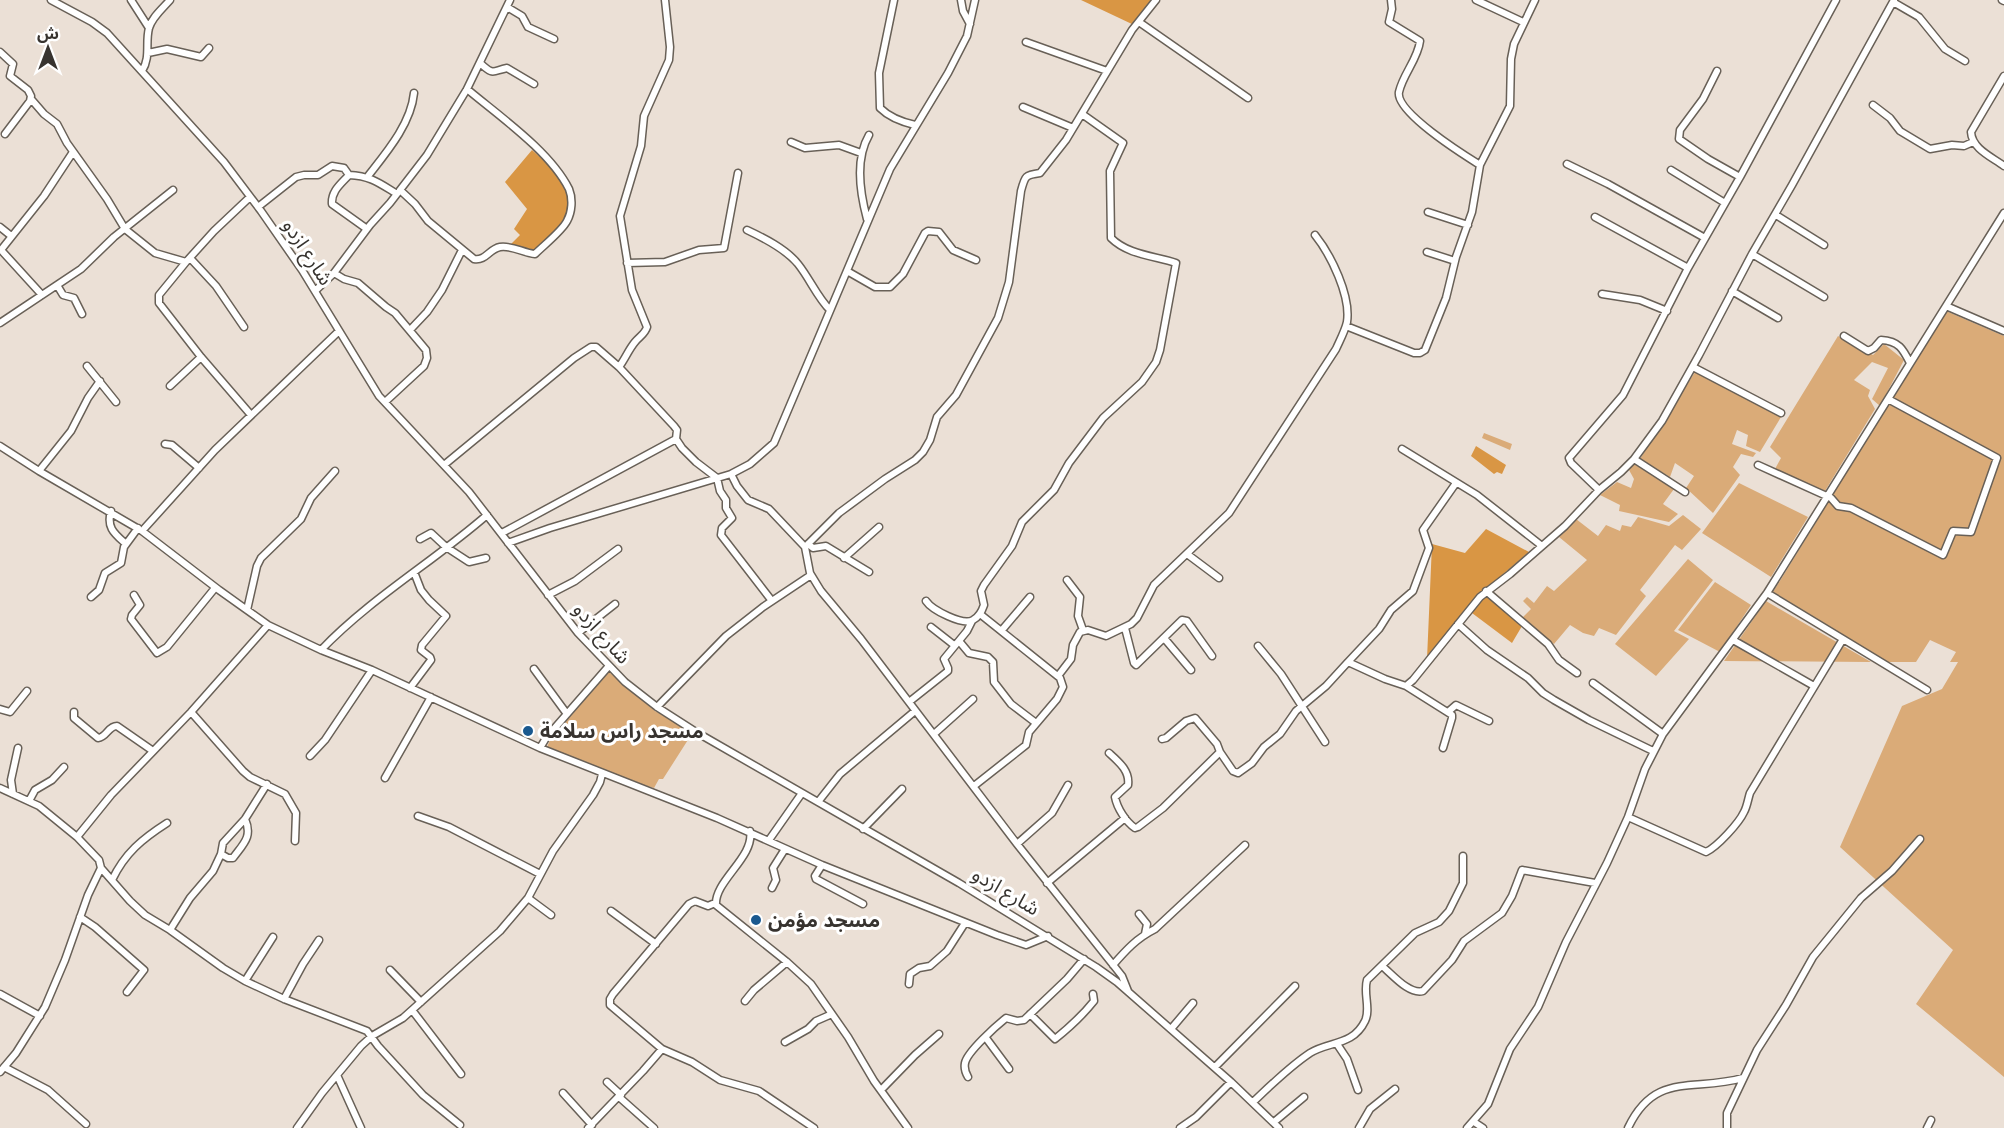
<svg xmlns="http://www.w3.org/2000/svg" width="2004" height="1128" font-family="Montserrat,'Noto Sans Arabic',sans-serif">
<rect width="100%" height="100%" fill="#ebe0d6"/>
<path fill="#daab78" d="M1946,311L2004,336V1077L1916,1004L1953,950L1840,847L1902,706L1942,689L1958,662H1950L1956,652L1930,640L1916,662H1888L1773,592Z
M1838,336L1873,355L1884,344L1904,360L1880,406L1872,399L1888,368L1872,362L1854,380L1870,390L1868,396L1875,409L1825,491L1775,469L1781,458L1770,447Z
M1695,372L1781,417L1760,452L1746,446L1748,435L1737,430L1732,444L1756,453L1753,457L1741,454L1733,467L1740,475L1713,513L1686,488L1694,476L1675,463L1670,477L1640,459Z
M1484,433L1512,444L1510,450L1482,438Z
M1634,464L1674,489L1663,504L1678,514L1669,522L1619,511L1620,505L1600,495L1617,482L1631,488L1634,479L1629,470Z
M1739,483L1808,517L1771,577L1702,533Z
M1683,515L1701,529L1682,550L1675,545L1640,590L1646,596L1616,635L1599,628L1594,636L1583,633L1570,625L1554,644L1521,619L1531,609L1523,601L1527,597L1534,603L1547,586L1554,591L1587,560L1559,537L1576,519L1598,536L1606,525L1620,531L1622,525L1631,527L1638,517L1669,526Z
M1688,559L1713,580L1674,631L1689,639L1656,676L1615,644Z
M1715,582L1751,605L1720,652L1678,630Z
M1766,601L1871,662L1724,661Z
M609,672L655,711L693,732L663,779H659L654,788L618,777L547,747L550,740Z"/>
<path fill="#d99644" d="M1081,0H1152L1134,25Z
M532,150C550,166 578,191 566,218C562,228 541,243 533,252L510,245L520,235L514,229L527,209L505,182Z
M1476,446L1506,465L1502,474L1497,472L1494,474L1471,456Z
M1486,529L1529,552L1473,600L1427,659L1432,544L1465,553Z
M1486,595L1522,626L1512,643L1472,613Z"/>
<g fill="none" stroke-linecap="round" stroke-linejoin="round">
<g stroke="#686057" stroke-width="9">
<path id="minor" d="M51,0L92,22L107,33L224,162L261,211L302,270L379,396L469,492L578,633L625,682L657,707L696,732L959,883L1096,967L1117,982L1231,1082L1279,1128
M131,0L149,28
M894,0L879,73L880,108C890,118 902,122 915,125
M961,0L963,11L970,24
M1391,0L1392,9L1389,22L1420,41C1418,59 1403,74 1399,92C1395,112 1464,155 1480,165
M1476,0L1523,22
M2002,0L2004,1
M1893,2L1919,17L1945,49L1965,61
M507,7L522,16L528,27L554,39
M1139,22L1248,98
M1026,42L1107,71
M0,52L13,64L10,76L28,90L31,96L30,101L5,134
M148,53L167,49L201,57L209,48
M480,63C494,76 492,71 507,68L534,84
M142,71C151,57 145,43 149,28C152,17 163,8 170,0
M1717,71L1703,99L1680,130L1679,139L1708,159L1740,177
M2004,76L1971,132C1972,149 1992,157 2004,166
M31,99L44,114L57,124L67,143L107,199L125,229L155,253L186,262L214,231L250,197
M1873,105L1890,118L1900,131L1930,149L1952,145L1964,146L1973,142
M1023,107L1073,128
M791,142L805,148L839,145L861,153
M1567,164L1608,184L1705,238
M1671,170L1725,203
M368,176C386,153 411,124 414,93
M400,190L415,204L428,221L474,259C486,261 489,249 500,247C512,245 523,253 535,254C544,245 562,231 567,221C572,212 573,199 569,189C550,151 499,116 467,89
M258,207L296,177L304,175H318L332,166L344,168L349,175
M1428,212L1468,225
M1776,215L1824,245
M1595,217L1688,268
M867,219C860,193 855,159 869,135
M0,227L10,235
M367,229L332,204C331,191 341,184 349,175C371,176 379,183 397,194
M747,230C764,238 786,249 798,264C810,279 817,297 830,310
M1427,252L1455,261
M1752,254L1824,297
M190,258L216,286L244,327
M186,262L159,295V303L201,357L251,415
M627,263L665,262L699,250L724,248L738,173
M847,271L875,287H890L903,274L925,233L928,231L939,232L953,250L976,260
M334,273L344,279L358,283L386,307L395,313L426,350L427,358L424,366L385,402
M57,285L63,295L74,298L82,314
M315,291L334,273L370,225L390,203L427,155L467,89L510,0
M1732,291L1778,318
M1602,294L1640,300L1667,311
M42,295L1,250L44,196L73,152
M1946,306L2004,331
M0,323L81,269L114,237L173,190
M1346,326L1414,353H1420L1425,350L1446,298L1456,257L1472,212L1480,165L1510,106L1511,59L1514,44L1535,0
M410,330L427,312L442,290L462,250
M1844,336L1868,351L1874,348L1881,340C1899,341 1903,349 1910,363
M87,366L116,402
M619,367C625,359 629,349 635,342C640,336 645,334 647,327L632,290L620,216L641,146L644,116L669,60L670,47L665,0
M1693,367L1781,413
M170,386L201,357
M165,444L172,445L199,468
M0,446L39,471L142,531L219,590L268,625L321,650L372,670L540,748L717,818L822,865L997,935L1026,945L1048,936
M1402,449L1477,495L1542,546
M1634,459L1685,492
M444,465L574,358L591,347H596L619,367L674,426L677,430L676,439L682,448L696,462L717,478L720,491L726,500V508L732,518L722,528L721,535L772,601
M1758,465L1831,498L1838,506L1851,508L1943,555L1953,531L1971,532L1997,458L1888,399
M39,471L71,431L88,398L100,381
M731,474L737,486L748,500L769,509L805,547L810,573L821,591L861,639L1017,844L1122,976L1128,991
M1599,490L1571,463L1569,458L1623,395L1688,268L1740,177L1836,0
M111,511C106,528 115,534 126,544
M142,531L215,450L339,331
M502,533L676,439
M420,539L431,533L446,547L469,562L486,558
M508,543L550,528L731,474L750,464L774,443L890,169L948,73L967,36L975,0
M808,544L813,548L826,546L869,572
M805,547L839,513L885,479L915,460L923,452L930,440L937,417L956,395L998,318L1009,282L1021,191C1025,176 1025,175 1040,173L1066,140L1132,30L1156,0
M1187,554L1219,578
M844,558L879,527
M1067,580L1080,597L1078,616L1083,630
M1486,591L1548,644L1559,660L1577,673
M134,595L140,605L132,615L131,619L157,653L167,647L215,588
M548,595L575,581L618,549
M91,597L99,590L105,573L121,563L124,547L138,528
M926,601C932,610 963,626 973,620C979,617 982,611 984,605L981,591L984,585L1012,546L1022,522L1054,490L1069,463L1103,418L1142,382L1156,362L1160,350L1176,263C1155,256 1128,255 1111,238L1110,171L1123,143L1082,114
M247,610L257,566L261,558L301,519L311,498L335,471
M1458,624L1487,650L1528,678L1543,693L1554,700L1589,720L1653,751
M931,627L954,645
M1125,628L1134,663L1136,665L1182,620L1187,621L1212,656
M1002,630L1030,597
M578,633L615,604
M1164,638L1191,670
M1843,639L1927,690
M1733,640L1814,686
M959,641L969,653L988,657L993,662L994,682L1011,704L1036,723
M1258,646L1281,674L1325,742
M321,650C371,598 433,562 487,515
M1348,662L1379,629L1391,610L1413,591L1429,548L1423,530L1456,483
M534,669L567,714
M1058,676L1071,659L1073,645L1080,632L1088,630L1106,636L1131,624L1137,618L1154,585L1229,513L1336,349C1340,340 1345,331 1347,322C1351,296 1331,255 1315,235
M1593,683L1663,734
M1406,686L1452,715V718L1443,748
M410,688L431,660L430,657L421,650L422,645L446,616L429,600L421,590L414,572
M909,702L948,671V668L944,659L967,631L972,621
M657,707L726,636L763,607L811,575
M0,709L10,712L27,691
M74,712V718L98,738C107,737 108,726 117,726L153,751
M191,712L243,771L250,777L285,794L296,813L295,841
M1448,712L1456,705L1489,721
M934,734L973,699
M1162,739L1166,738L1186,721L1195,718L1217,744L1220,752
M540,748L546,738L608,667
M1109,753C1119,762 1130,771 1128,785L1115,797C1117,808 1126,822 1135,828L1138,827L1163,808L1220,752L1233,771L1238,773L1252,763L1264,747L1280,734L1296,711L1326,686L1348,662L1385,679L1406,686L1413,680L1480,597L1510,574L1565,526L1599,490L1621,472L1634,459L1662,421L1699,355L1752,254L1792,185L1894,0
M310,756L325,740L372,670
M385,778L431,697
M974,786L1026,745L1029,732L1057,699L1063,687L1060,678L980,614
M0,788L39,806L77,837
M13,794L11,780L18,748
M29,801L35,790L52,780L64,767
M818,802L840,774L915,711
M418,816L449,827L540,874
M1628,817L1706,852C1717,847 1739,823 1744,812C1747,807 1748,799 1750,793L1843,639L1767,593
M863,829L902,789
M750,831C755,857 714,881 716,905L787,962L811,984L848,1037L874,1081L908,1128
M769,840L802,793
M1017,844L1052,813L1068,785
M221,854L228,858H233C243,844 253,837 245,819
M822,865L815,876L816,879L863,904
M101,868L130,901L145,915L170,930L223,968L245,981L284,999L367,1031L378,1046L423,1095L460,1125
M112,880C125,853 142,839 167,823
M1047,883L1125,818
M772,888L776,880L773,868L785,849
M528,898L551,915
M715,903L708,906L695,901L689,904L613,994L610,999V1005L662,1049L692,1062L720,1080L759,1091L814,1128
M611,911L656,944
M1139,914L1147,924L1145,934
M80,917L95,927L144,970L127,992
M170,930L190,898L213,871L221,854L223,843L245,819L267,784
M1113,965C1126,950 1137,938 1155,929L1245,845
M1382,966C1392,974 1409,995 1423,991L1452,960L1464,941L1502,913L1512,896L1522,870L1595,883
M390,970L421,1002
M245,981L273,937
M909,984L910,974L919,968L930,966L947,951L965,923
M0,994L40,1016
M284,999L303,964L319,940
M745,1001L754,990L787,962
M412,1010L461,1074
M1030,1014L1055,1039C1070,1027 1082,1016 1094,1001L1093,994
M1171,1029L1193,1003
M986,1038L1009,1069
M785,1042L808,1029L816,1021L832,1014
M1337,1044L1347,1059L1358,1090
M4,1067L48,1090L86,1124
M1215,1067L1295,986
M0,1072L16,1053L45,1007L65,960L88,895L101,868L99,860L77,837L111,795L191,712L268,625
M337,1075L361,1128
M968,1077C965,1072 964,1068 965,1063C967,1052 996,1026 1006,1018L1017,1021L1024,1020L1067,979L1084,959
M607,1082L621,1095
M881,1090L915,1055L939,1034
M563,1093L592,1125
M619,1097L654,1128
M1253,1102C1271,1085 1289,1067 1310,1053C1329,1041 1353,1046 1365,1021C1371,1009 1363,993 1367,980L1415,933L1439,922L1449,911L1463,883V856
M1274,1122L1304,1097
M1474,1122L1483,1128
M297,1128L322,1093L361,1046L372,1036L403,1018L500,931L528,898L553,851L593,795L600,782L602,774
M588,1128L643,1071L662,1049
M1180,1128L1196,1117L1231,1082
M1359,1128L1370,1109L1395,1089
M1467,1128L1488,1104L1510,1049L1538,1007L1566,942L1607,863L1628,817L1645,769L1663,734L1767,593L2004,213
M1628,1128C1655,1071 1693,1092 1743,1078
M1727,1128V1113L1757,1050L1786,1005L1813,957L1861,898L1892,871L1920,839
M1927,1128L1931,1120"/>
</g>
<use href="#minor" stroke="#fff" stroke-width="6"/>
</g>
<g fill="#1a598f" stroke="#fff" stroke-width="2">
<circle cx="528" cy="731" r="6"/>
<circle cx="756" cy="920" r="6"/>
</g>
<g text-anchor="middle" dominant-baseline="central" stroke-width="6" stroke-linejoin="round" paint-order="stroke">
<g font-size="20" fill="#37332f" stroke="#fff">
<text transform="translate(308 252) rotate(57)">شارع ازدو</text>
<text transform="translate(602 633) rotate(48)">شارع ازدو</text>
<text transform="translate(1006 891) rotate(31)">شارع ازدو</text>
</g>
<g font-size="20" font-weight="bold" fill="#37332f" stroke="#fff" text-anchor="start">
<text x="540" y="731">مسجد راس سلامة</text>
<text x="768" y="920">مسجد مؤمن</text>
</g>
</g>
<g transform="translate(48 48)" stroke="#ffffff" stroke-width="4.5" paint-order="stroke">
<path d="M0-4.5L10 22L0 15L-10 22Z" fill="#37332f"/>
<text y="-9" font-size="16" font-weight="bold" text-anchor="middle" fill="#37332f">ش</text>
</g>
</svg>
